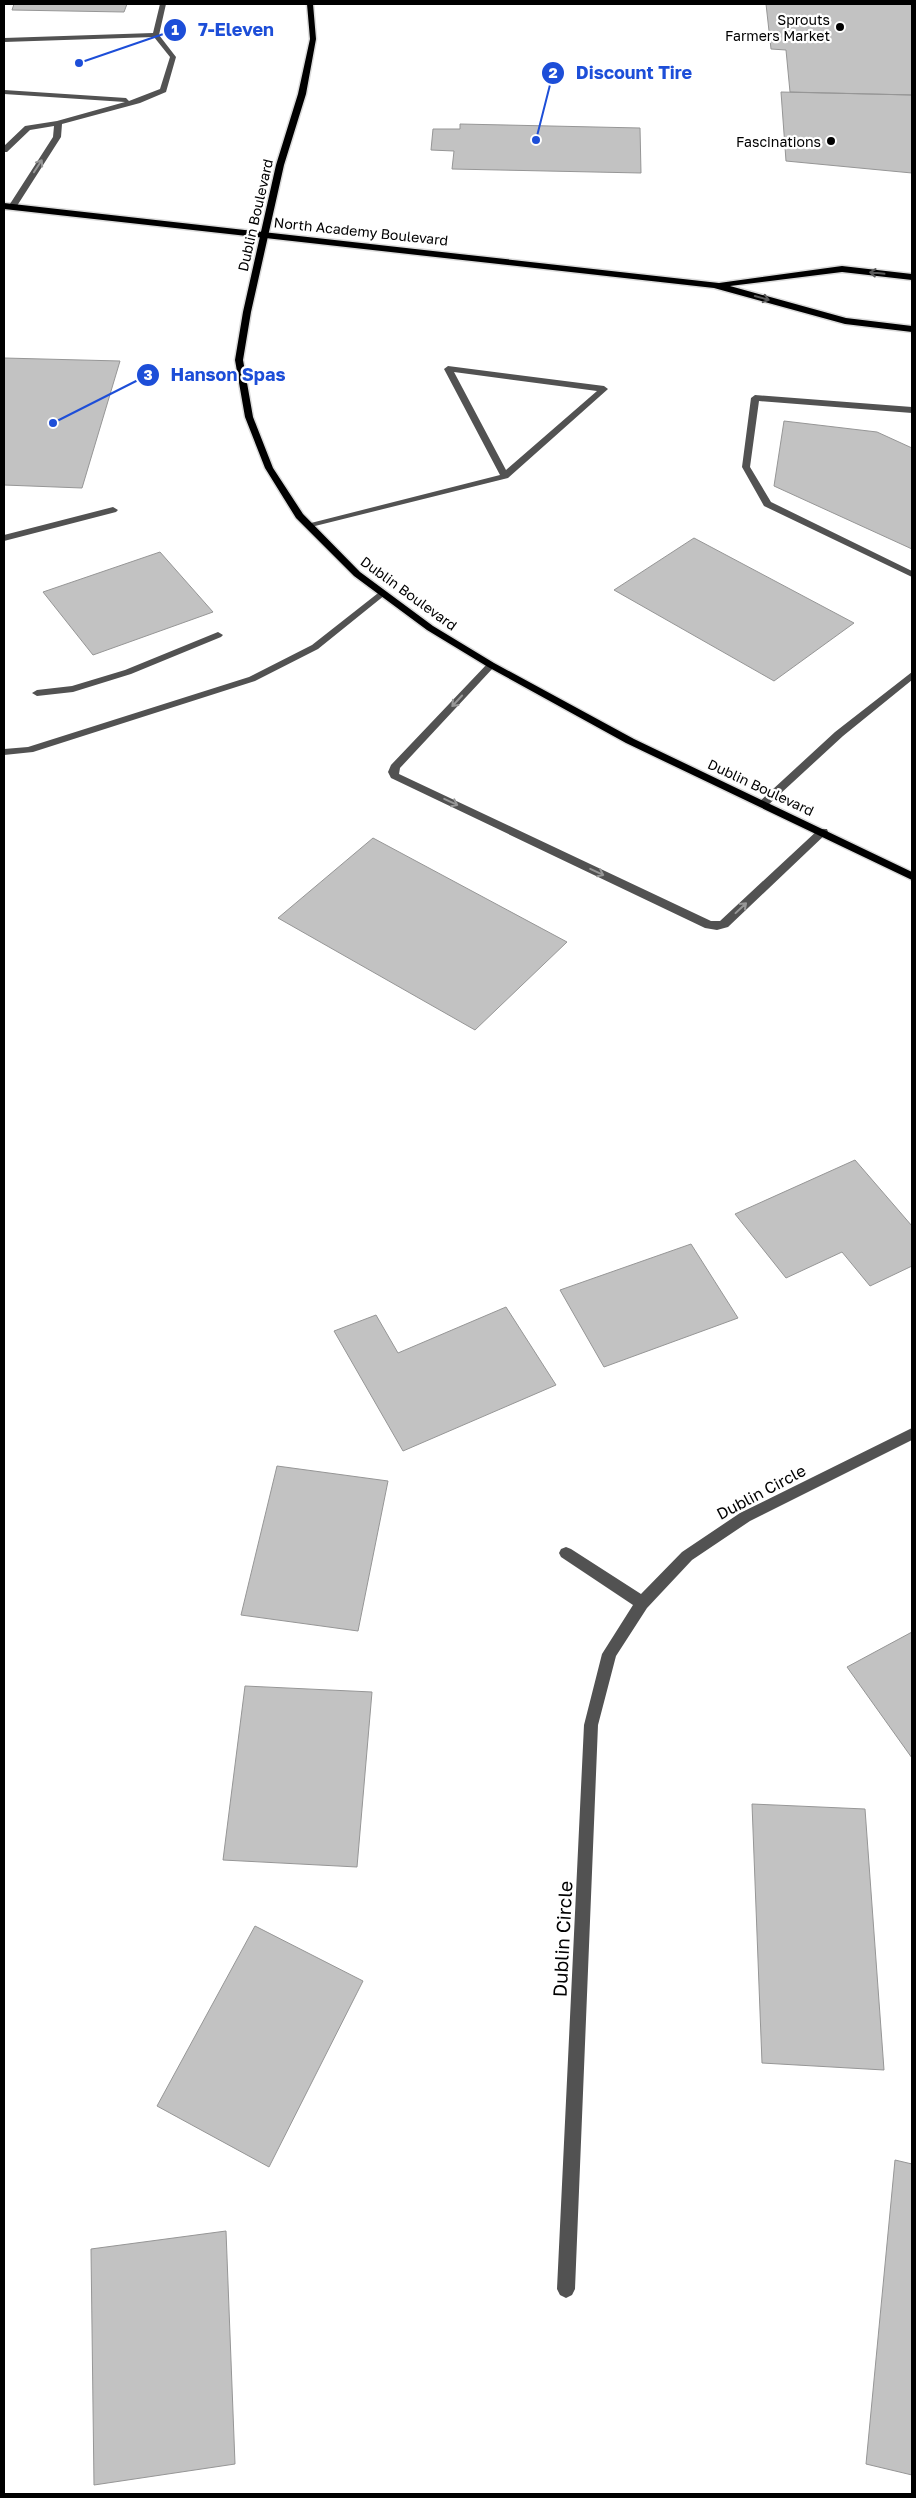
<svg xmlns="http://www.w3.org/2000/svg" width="916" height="2498" font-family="'Golos Text',sans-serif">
<rect width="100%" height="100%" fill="#fff"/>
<path fill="#c2c2c2" stroke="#969696" d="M14,4H127L124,12L12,10Z
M766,4H912V95L790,92L786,50L771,49Z
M781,92L912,95V173L786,161Z
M460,124L640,128L641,173L452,169L454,151L431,150L433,129H460Z
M4,358L120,361L82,488L4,485Z
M784,421L877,432L912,448V549L774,486Z
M694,538L854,623L774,681L614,590Z
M160,552L213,612L93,655L43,592Z
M373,838L567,942L475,1030L278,918Z
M855,1160L912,1226V1266L870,1286L842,1252L786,1278L735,1214Z
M691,1244L738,1318L604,1367L560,1290Z
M506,1307L556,1385L403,1451L334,1331L376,1315L398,1353Z
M277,1466L388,1481L358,1631L241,1615Z
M912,1632V1758L847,1667Z
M245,1686L372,1692L357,1867L223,1860Z
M752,1804L865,1809L884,2070L762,2063Z
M255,1926L363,1981L269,2167L157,2106Z
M895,2160L912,2164V2475L866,2464Z
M226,2231L235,2464L94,2485L91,2249Z"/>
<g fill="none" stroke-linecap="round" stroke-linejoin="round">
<g stroke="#dbdbdb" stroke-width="3">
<path id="major" d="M307,4H313L316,39L306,94L284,165L251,312L243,360L253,417L273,468L303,514L360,572L433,626L494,663L634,739L912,872V880L626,743L488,667L427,630L354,576L296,518L265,468L245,417L235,360L243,312L276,165L298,94L310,39Z"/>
</g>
<g stroke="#dbdbdb" stroke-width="3">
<path id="highway" d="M4,203L719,283L842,266L912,274V280L842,272L730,286L846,318L912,326V332L845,324L714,288L4,209Z"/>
</g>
<path fill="#525252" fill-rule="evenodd" d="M160,4H166L159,35L176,57L166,92L140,103L62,124L61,137L15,209H9L8,207L53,137L54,126L30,130L7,152H4V146L25,126L57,121L125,102L4,94V90L126,98L129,101L160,89L170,57L154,37L4,42V38L153,33Z
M448,366L604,386L608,389L508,478L307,528V524L500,475L444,369ZM454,372L597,391L506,470Z
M755,395L912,407V413L759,401L750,467L771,502L912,571V577L764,506L742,467L751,398Z
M113,507L118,510L116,512L4,541V535Z
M382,590L387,593L385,595L318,649L255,681L33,752L4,755V749L28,747L249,677L312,645Z
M218,632L223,635L221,637L131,674L73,692L37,696L32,693L37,690L72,686L125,670Z
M491,662L496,665L494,667L400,768L399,774L711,921H720L819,829H827L828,832L728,927L717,930L705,928L391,778L388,772L391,765L488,663Z
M912,672V680L843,736L767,806H759V802L835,732Z
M912,1428V1440L750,1521L692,1560L647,1608L616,1656L598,1725L575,2289L572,2295L566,2298L560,2295L557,2289L584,1725L602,1654L633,1605L561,1557L559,1553L561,1549L566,1547L571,1549L641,1594L682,1552L740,1513Z"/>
<use href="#major" fill="#000" fill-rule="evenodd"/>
<use href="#highway" fill="#000" fill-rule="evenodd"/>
</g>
<defs><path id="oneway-shaft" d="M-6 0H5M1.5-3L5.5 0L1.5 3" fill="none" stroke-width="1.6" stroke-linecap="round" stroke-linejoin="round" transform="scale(1.25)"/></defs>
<g stroke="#979797">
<use href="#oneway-shaft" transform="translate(38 166) rotate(-57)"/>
<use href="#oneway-shaft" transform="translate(457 701) rotate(133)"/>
<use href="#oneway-shaft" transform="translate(451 802) rotate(25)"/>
<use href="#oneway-shaft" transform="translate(597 872) rotate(25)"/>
<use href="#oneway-shaft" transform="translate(741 908) rotate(-43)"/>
</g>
<g stroke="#595959">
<use href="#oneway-shaft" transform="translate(877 273) rotate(-174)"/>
<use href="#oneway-shaft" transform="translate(762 298) rotate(16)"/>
</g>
<g fill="#000" stroke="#fff" stroke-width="2">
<circle cx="840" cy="27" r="5"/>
<circle cx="831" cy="141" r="5"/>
</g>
<g text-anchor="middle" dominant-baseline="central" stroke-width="4.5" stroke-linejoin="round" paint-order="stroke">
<g font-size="14" fill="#000" stroke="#fff" text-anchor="end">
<text x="830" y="19">Sprouts<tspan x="830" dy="16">Farmers Market</tspan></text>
<text x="821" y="141">Fascinations</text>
</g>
<g font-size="14" fill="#000" stroke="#fff">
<text transform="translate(255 215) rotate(-77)">Dublin Boulevard</text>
<text transform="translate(361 231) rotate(6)">North Academy Boulevard</text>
<text transform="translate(409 593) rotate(36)">Dublin Boulevard</text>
<text transform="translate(761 787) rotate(25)">Dublin Boulevard</text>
</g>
<g font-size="16" fill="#000" stroke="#fff">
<text transform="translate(761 1492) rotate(-28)">Dublin Circle</text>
</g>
<g font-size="19" fill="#000" stroke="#fff">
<text transform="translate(562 1939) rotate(-87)">Dublin Circle</text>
</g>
</g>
<path fill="none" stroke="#1d4ed8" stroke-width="2" d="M79 63L175 30M536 140L553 73M53 423L148 375"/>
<g fill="#1d4ed8" stroke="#fff" stroke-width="2">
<circle cx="79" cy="63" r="5"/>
<circle cx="536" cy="140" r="5"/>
<circle cx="53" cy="423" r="5"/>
<circle cx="175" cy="30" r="12"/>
<circle cx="553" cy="73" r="12"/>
<circle cx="148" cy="375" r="12"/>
</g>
<g font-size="15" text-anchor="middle" font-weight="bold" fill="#fff">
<text x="175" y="35">1</text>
<text x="553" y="78">2</text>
<text x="148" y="380">3</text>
</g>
<g font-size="18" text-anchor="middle" font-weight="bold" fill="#1d4ed8" stroke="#fff" stroke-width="4.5" stroke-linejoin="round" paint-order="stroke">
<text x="236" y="36">7-Eleven</text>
<text x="634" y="79">Discount Tire</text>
<text x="228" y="381">Hanson Spas</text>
</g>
<rect width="916" height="2498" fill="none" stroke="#000000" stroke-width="10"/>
</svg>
